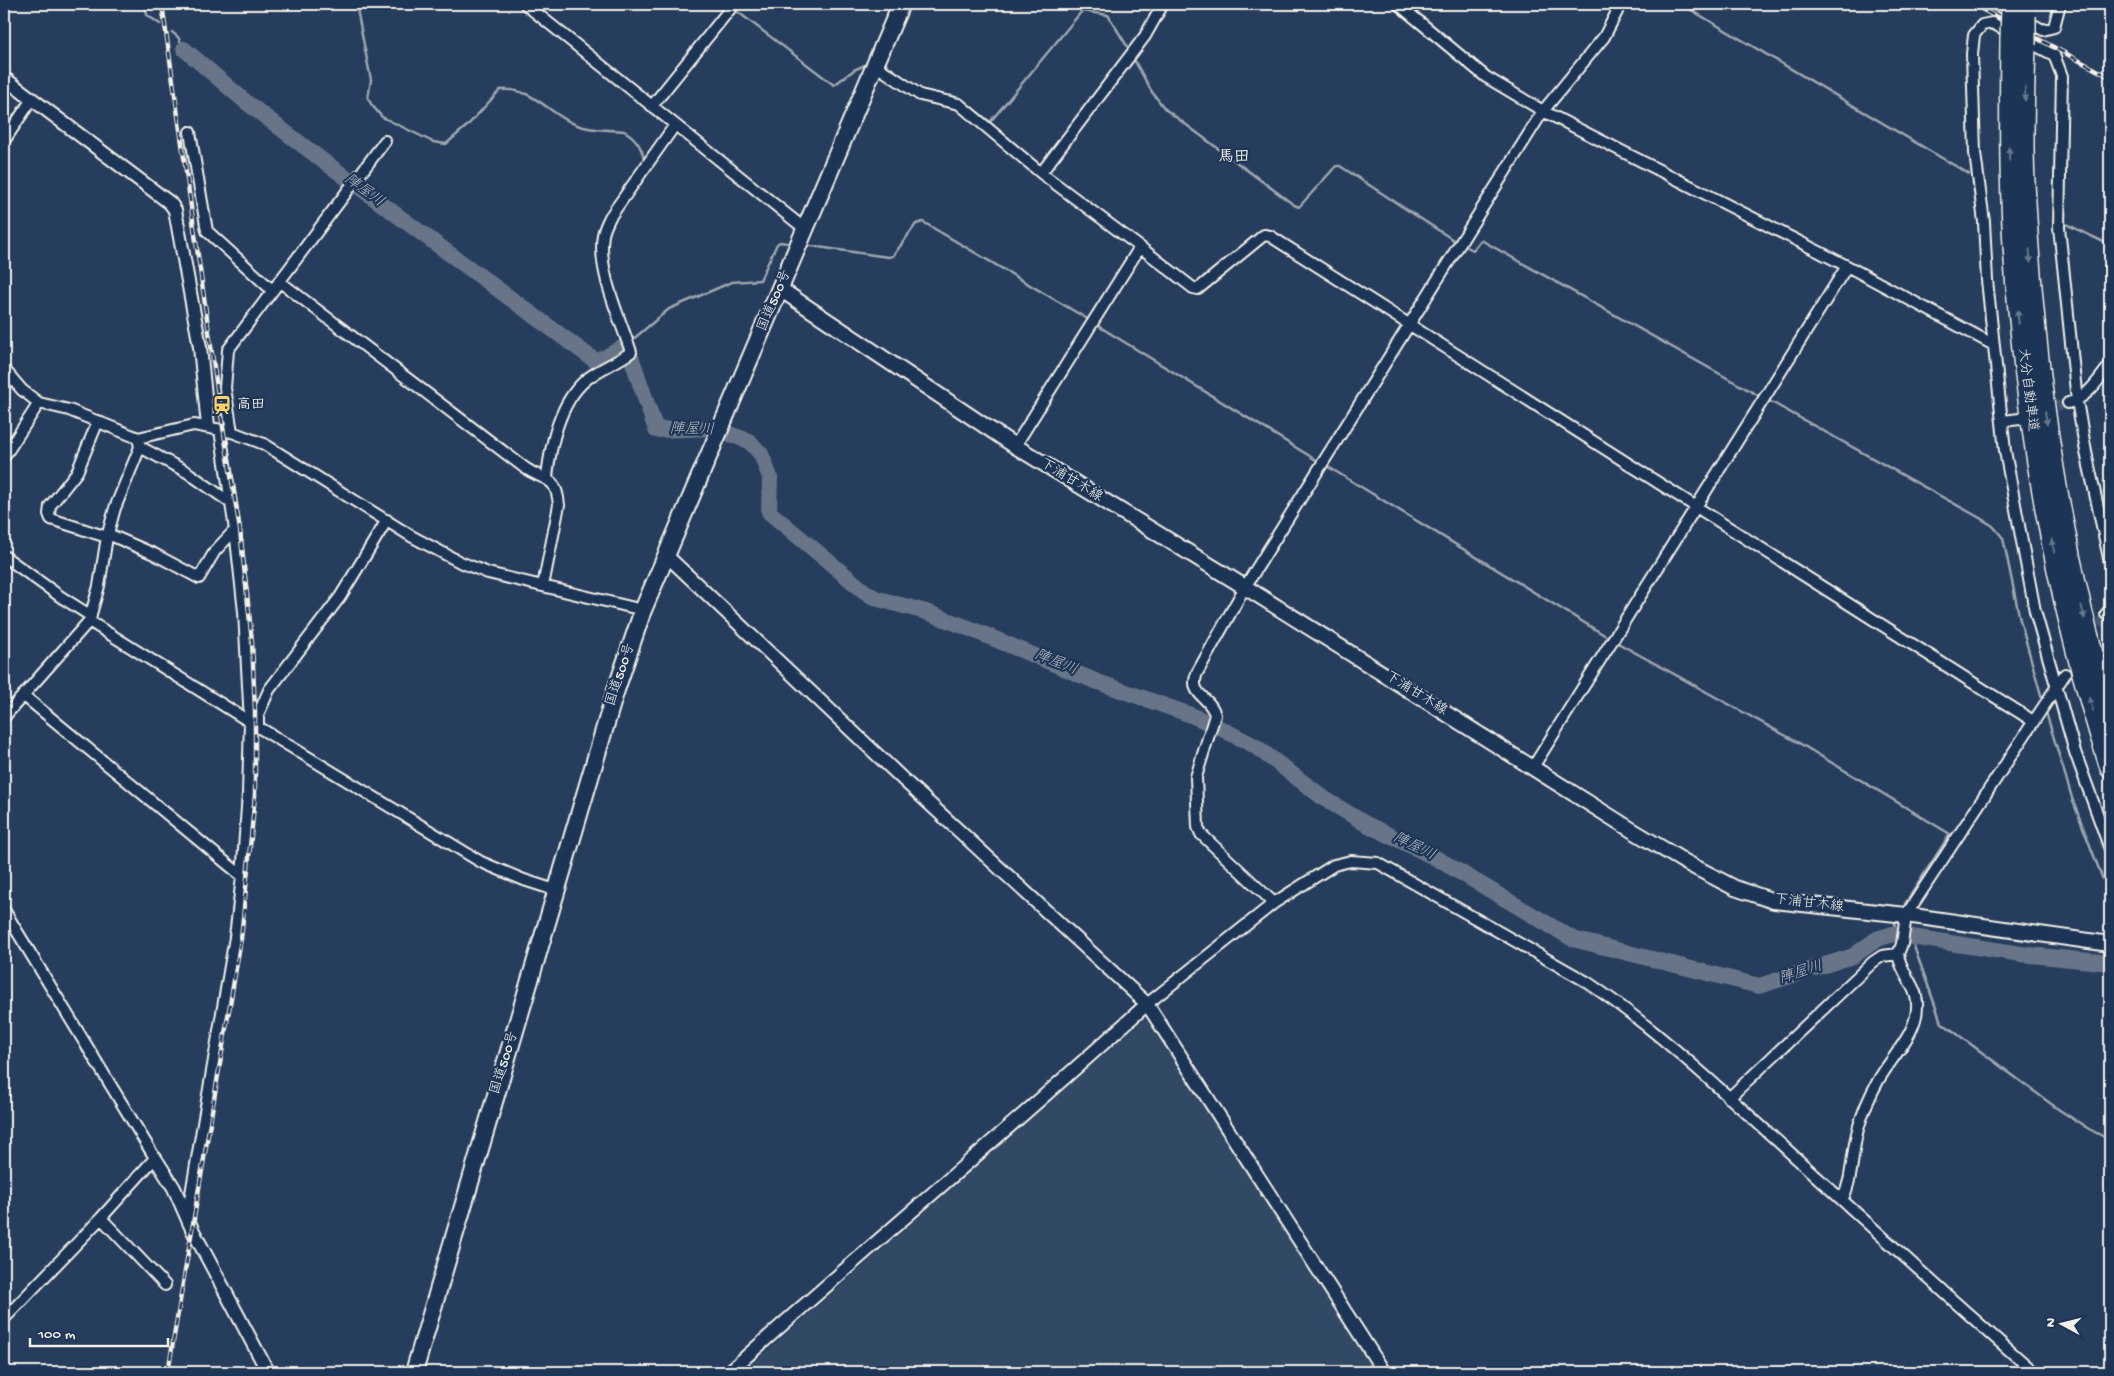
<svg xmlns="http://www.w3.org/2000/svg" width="2114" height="1376" font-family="'Gochi Hand','Klee One',sans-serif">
<rect width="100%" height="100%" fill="#263d5d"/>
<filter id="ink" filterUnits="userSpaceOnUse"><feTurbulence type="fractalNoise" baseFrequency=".02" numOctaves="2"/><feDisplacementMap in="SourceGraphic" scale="10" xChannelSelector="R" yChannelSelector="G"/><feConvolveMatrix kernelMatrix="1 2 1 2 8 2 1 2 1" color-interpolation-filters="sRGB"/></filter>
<g filter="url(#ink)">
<path fill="#334966" d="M1147,1017L1375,1372H743Z"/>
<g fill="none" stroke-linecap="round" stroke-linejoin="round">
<path stroke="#9fa7ae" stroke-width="2.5" d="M145,4L147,15L160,24
M356,4L371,80L368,98L371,104L382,117L433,142L446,144L468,125L500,90C533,86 549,115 577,125C591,131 609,129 624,131C636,137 644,150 644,163
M1681,4L1969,174
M734,9L834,85L854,70L867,64
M172,32L178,37L184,49
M1132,56L1152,92L1165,109L1294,205L1299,207L1336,166H1340L1458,243
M885,64L924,92
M941,95L953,96L962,101
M967,104L990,122L1082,11L1108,15L1130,51
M2066,224L2110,245
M804,245L888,257L893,256L916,224L923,222L1091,321
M1463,245L1473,250L1481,240L1761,397
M1095,324L1321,463
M631,341L669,309L732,282L760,280L777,244L780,242L794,244
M1766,399L1980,518L1993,526L2003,538L2020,620L2043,702
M1325,465L1611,639
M1616,642L1799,743L1950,834L1905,904
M2045,709L2073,801L2110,898
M1893,934L1895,924
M1911,938L1941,1022L2058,1109L2089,1129L2110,1140"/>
<path stroke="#677588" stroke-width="16" d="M184,49L246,102L322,160L597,362L627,345L656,430L712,428L749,441L761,454L770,477L769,512L864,591L875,598L926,612L966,627L1095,681L1191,715L1218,727L1255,746L1325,799L1366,824L1436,858L1573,939L1759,986L1853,956L1877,939L1893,934L2021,954L2110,963"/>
<path stroke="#455872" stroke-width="10" stroke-dasharray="10 5" stroke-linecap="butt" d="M2043,411L2068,403
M2090,638L2106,614"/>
<g stroke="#f4f1e8" stroke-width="14">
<path id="minor" d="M525,4L805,229
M1398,4L1486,77L1543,111L1847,266L1994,345
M1995,4L2012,13
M2025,20L2043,30L2054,27L2060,4
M875,65L920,95L959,104L1041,173L1140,247L1193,288L1198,289L1264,235L1270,236L2033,721
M652,106L734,4
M190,132L207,231L272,290
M4,141L32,99
M1041,173L1145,36L1163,4
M279,281L525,468C545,482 556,474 559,505L543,586
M4,369L22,390L39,403L69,410L138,438L194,425L232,432L264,444L411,536L460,562L488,573L643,610
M2068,403C2088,398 2098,380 2110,365
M98,421L77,472L50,506L49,514L51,519L107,537
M2003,421L2020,419
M232,432L225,388L228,350L385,141
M1015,446L1140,247
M140,447L187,472L231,503
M4,457L39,403
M547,477C551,441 561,394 594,374C606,366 619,361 631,352C620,318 597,271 603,235C604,229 607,223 610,217L675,125
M108,534L154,554L199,578L215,551L235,530
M4,556L61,597L91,616
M2110,563L2086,452L2077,401L2059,227L2062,76L2054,55L1992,23L1982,25L1974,35L1972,54L1975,153L1984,222L1987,280L2005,451L2035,611L2075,752L2110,849
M2106,614L2110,610
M89,621L250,722L481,862L524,880L558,891
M23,695L242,876
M4,717L89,621L99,586L107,537L115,508L140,447L138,438
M258,727V715L269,690L340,597L387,520
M1533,767L1847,266
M1274,903L1201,834L1198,827L1196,777L1215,715C1211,696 1188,696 1197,673L1245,587L1543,111L1604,37L1621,4
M4,910L155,1158L101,1218L4,1319
M1147,1004L1274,903L1334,865L1351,861L1378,863L1587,982C1658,1030 1721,1090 1784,1147C1867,1223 1949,1298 2034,1372
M1729,1098L1873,962L1882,956L1898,954
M1842,1200C1854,1177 1851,1151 1859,1126C1863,1111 1871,1094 1878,1081C1891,1057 1919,1032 1917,1003C1917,986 1900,972 1898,954L1902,944L1906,915L2065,674
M187,1217L235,937L242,876L248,793L250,722L244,612L235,530L220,430
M101,1218L165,1285"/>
</g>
<g stroke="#f4f1e8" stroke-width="16">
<path id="tertiary" d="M4,78L170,203L175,210L200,347L208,426
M666,555L907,783L1147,1004L1384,1372
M155,1158L174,1188L192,1229L268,1372
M729,1372C867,1248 1010,1129 1147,1004"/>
</g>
<g stroke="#f4f1e8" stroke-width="18">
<path id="secondary" d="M780,289L1015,446L1245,587L1630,829L1685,862L1735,888L1774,901L1906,915L2110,944"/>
</g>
<g stroke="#f4f1e8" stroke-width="20">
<path id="trunk" d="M414,1372L615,693L643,610L901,4"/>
</g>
<g stroke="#f4f1e8" stroke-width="22">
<path id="motorway" d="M2010,39C2009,130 2009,220 2018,310C2032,465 2062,620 2110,768
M2026,45C2025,78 2024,111 2024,144C2024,183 2027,222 2030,261C2041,414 2066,567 2110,714"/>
</g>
<use href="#minor" stroke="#1d3557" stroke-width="10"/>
<use href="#tertiary" stroke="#1d3557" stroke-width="12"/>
<use href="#secondary" stroke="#1d3557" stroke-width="14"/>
<use href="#trunk" stroke="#1d3557" stroke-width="16"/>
<use href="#motorway" stroke="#1d3557" stroke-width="19"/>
<g stroke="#f4f1e8" stroke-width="4.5">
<path id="rail" d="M162,4L220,409L240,530L252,641L255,711V796L241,939L168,1372
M1972,4L2110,77"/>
</g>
<use href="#rail" stroke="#1d3557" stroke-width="2.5" stroke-dasharray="8" stroke-linecap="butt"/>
<g stroke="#f4f1e8" stroke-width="22" stroke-linecap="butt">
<path id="motorway-bridge" d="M2010,39L2011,8
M2026,45V16"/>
</g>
<use href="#motorway-bridge" stroke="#1d3557" stroke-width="19"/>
</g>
<defs><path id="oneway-solid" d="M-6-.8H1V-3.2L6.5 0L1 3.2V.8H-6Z" transform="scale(1.25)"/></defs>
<g fill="#68778a">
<use href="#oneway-solid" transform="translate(2025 94) rotate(91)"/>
<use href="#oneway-solid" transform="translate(2009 154) rotate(-92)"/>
<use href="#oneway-solid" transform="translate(2030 256) rotate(86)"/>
<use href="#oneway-solid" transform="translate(2018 317) rotate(-96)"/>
<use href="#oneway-solid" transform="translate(2046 418) rotate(82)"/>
<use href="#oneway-solid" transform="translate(2053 546) rotate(-101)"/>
<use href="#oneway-solid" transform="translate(2083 612) rotate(76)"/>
<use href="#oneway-solid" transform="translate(2091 704) rotate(-106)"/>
</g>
</g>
<defs>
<g id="station-bare" transform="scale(1.5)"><path d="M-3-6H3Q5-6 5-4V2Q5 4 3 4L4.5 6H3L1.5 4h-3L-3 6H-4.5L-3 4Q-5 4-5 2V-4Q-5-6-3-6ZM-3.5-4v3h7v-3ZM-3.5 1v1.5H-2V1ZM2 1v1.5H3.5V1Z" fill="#ffd166" stroke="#1d3557" stroke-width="2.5" paint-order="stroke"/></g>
</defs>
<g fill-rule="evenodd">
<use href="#station-bare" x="222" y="405"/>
</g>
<g text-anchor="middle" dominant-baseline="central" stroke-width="4.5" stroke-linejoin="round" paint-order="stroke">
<g font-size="14" fill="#f4f1e8" stroke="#1d3557">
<text transform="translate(775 301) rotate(-67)">国道500号</text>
<text transform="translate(2027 390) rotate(83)">大分自動車道</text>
<text transform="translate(1071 481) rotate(31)">下浦甘木線</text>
<text transform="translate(621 675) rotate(-72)">国道500号</text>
<text transform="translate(1416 694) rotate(32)">下浦甘木線</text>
<text transform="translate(1809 904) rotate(7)">下浦甘木線</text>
<text transform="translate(505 1063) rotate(-73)">国道500号</text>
</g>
<g font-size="14" font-weight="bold" fill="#f4f1e8" stroke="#1d3557" text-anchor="start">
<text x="237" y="405">高田</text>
</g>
<g font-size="15" font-style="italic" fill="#bcbfc2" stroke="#1d3557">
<text transform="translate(364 191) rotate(36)">陣屋川</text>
<text transform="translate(692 430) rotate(1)">陣屋川</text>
<text transform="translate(1056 663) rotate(22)">陣屋川</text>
<text transform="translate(1414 847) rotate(26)">陣屋川</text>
<text transform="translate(1801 973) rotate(-18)">陣屋川</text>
</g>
<g font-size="16" font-weight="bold" fill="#f4f1e8" stroke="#1d3557">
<text x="1234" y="158">馬田</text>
</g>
</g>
<rect width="2114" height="1376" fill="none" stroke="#1d3557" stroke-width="20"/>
<rect x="10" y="10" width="2094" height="1356" fill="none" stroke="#f4f1e8" stroke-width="2" filter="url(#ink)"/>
<g transform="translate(2062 1324) rotate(277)" stroke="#1d3557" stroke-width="4" paint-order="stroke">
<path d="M0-4L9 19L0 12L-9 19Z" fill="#f4f1e8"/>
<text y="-8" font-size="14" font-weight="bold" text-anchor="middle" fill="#f4f1e8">N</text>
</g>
<path d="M30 1338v8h138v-8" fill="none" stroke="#f4f1e8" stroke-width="2.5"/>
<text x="38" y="1338" font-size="15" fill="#f4f1e8" stroke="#1d3557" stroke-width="4" paint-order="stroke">100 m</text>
</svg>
